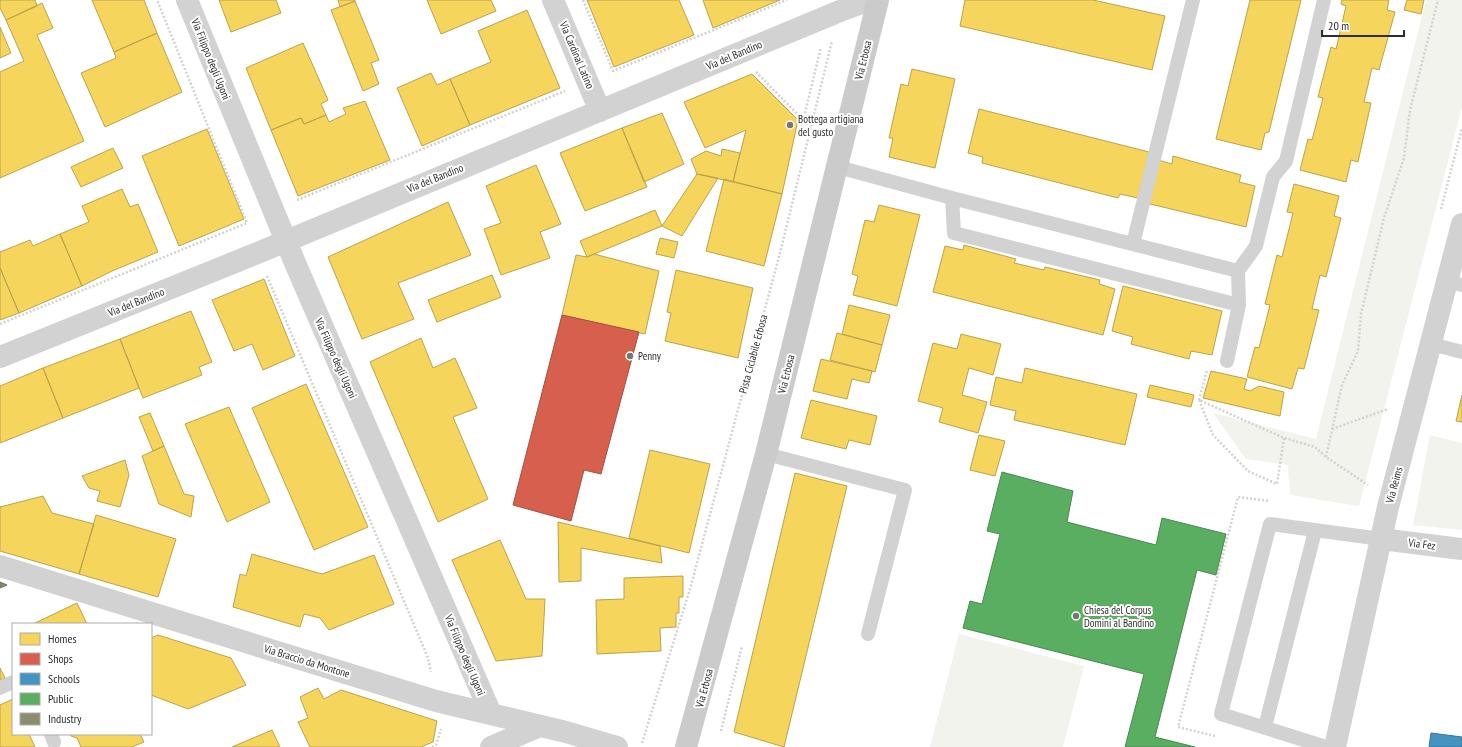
<svg xmlns="http://www.w3.org/2000/svg" width="1462" height="747" font-family="'PT Sans Narrow',sans-serif">
<rect width="100%" height="100%" fill="#fff"/>
<path fill="#f1f3ec" d="M1426,0H1462V107L1359,506L1290,495L1288,465L1246,459L1213,413L1316,439Z
M1430,435L1462,443V530L1413,525Z
M959,634L1084,666L1063,747H930Z"/>
<path fill="#f6d55c" stroke="#baa34e" d="M0,0H35L37,6L6,20L0,8Z
M92,0H144L157,33L114,52Z
M219,0H276L281,13L231,32Z
M338,0H355V1L340,7Z
M427,0H491L496,11L441,34Z
M587,0H679L694,35L614,67Z
M703,0H780L713,28Z
M965,0H1093L1165,16L1152,70L960,26Z
M1250,0H1301L1269,132L1265,133L1261,150L1216,139Z
M1342,0H1389L1387,10L1395,12L1379,70L1372,68L1364,102L1371,103L1358,162L1351,160L1346,182L1300,170L1308,139L1312,140L1323,98L1318,97L1331,47L1336,49L1346,6L1341,4Z
M1407,0H1424L1421,14L1404,10Z
M355,1L379,60L371,63L379,84L363,91L331,10Z
M42,3L53,28L37,35L84,141L0,178V72L24,61L6,20Z
M527,10L560,88L470,125L450,79L491,62L478,31Z
M0,27L11,53L0,58Z
M157,33L182,92L105,127L81,73L116,58L114,52Z
M303,43L328,100L321,104L326,115L304,124L301,118L271,130L246,68Z
M912,69L955,79L935,168L889,157L893,138H889L901,84L908,86Z
M431,73L437,85L450,79L470,125L422,146L397,88Z
M752,74L798,120L782,194L733,182L746,130L705,148L684,102Z
M365,101L390,160L298,196L271,130L301,118L304,124L326,115L329,122L346,114L343,108Z
M979,109L1149,152L1138,198L1120,194L1118,198L982,163L983,157L968,153Z
M662,113L684,164L644,182L622,128Z
M622,128L647,187L585,211L560,153Z
M207,129L244,219L179,246L142,156Z
M113,148L123,168L81,187L71,167Z
M722,149L740,153L733,182L697,174L691,159L706,151L721,156Z
M1173,156L1241,175L1239,182L1255,186L1246,227L1146,203L1155,159L1172,164Z
M536,165L561,224L540,232L550,258L501,275L484,229L501,223L486,186Z
M697,174L718,178L682,236L662,226Z
M724,179L782,194L764,266L706,251Z
M1294,184L1339,196L1334,216L1341,218L1326,277L1320,275L1312,309L1319,310L1304,369L1298,368L1292,389L1247,377L1255,347L1259,348L1270,305L1265,304L1277,255L1282,257L1293,213L1287,212Z
M122,189L130,207L138,204L158,252L112,271L82,286L60,234L89,222L82,206Z
M448,202L471,255L398,283L414,319L362,339L328,257Z
M879,205L920,215L897,306L853,295L858,276L852,274L865,220L874,222Z
M655,210L662,226L587,257L580,241Z
M60,234L82,286L19,313L0,268V252L30,240L33,246Z
M660,238L678,242L674,258L656,254Z
M964,245L1016,259L1014,263L1044,270L1045,267L1100,280L1099,284L1115,289L1103,335L933,292L945,246L963,250Z
M594,254L659,271L645,334L562,315L576,255L587,257Z
M0,268L19,313L0,320Z
M676,270L753,288L738,358L665,341L671,313L667,312Z
M492,275L501,297L437,322L428,300Z
M264,279L295,356L263,370L252,344L234,351L212,300Z
M1123,286L1222,311L1212,355L1191,351L1189,359L1131,344L1133,337L1112,331Z
M849,305L890,315L882,345L842,334Z
M191,311L212,362L199,367L202,375L143,398L120,339Z
M837,333L882,345L875,372L830,360Z
M961,334L1001,344L993,375L969,368L962,395L987,402L978,433L939,422L943,408L918,401L933,343L957,349Z
M421,338L433,368L455,358L477,408L453,417L488,499L438,522L370,362Z
M120,339L139,388L63,418L43,368Z
M821,359L872,371L869,383L852,379L847,399L813,391Z
M43,368L63,418L0,443V386Z
M1025,368L1137,394L1125,445L1014,420L1016,411L990,405L996,377L1022,383Z
M1211,371L1247,379L1244,389L1250,391L1259,386L1284,392L1280,416L1203,398Z
M306,384L368,527L314,550L252,408Z
M1150,385L1194,395L1191,407L1147,397Z
M1462,395V422L1456,421Z
M811,400L877,416L870,445L849,440L846,449L801,438Z
M229,407L270,502L227,522L185,424Z
M150,413L164,446L153,451L139,417Z
M979,435L1005,441L995,476L970,470Z
M164,446L184,494L194,496L191,517L159,504L142,456Z
M650,450L710,464L689,553L629,538Z
M125,460L129,475L120,507L97,501L100,491L89,488L82,476Z
M795,473L847,486L784,747L734,732Z
M43,496L52,513L94,524L79,574L0,551V507Z
M96,515L176,539L158,597L79,574Z
M558,522L660,546L662,563L581,548V581L559,582Z
M500,540L526,599H545L542,656L496,661L452,560Z
M252,554L322,574L374,555L394,604L329,630L320,618L304,614L300,627L233,607L240,574L246,576Z
M683,576V597H679V613H676V627L660,628L661,651L597,654L596,600L624,599V578Z
M77,603L87,624H33Z
M158,635L231,658L246,685L188,709L151,695V638Z
M0,668L5,678L0,680Z
M318,688L324,699L341,690L437,721L433,742L421,747H310L298,722L308,718L300,697Z
M13,699V734H29L35,747H0V705Z
M272,730L280,747H232Z
M70,734H140L144,742L132,747H81L77,738L71,736Z"/>
<path fill="#d6604d" stroke="#a35143" d="M562,315L639,332L601,474L584,470L571,521L513,505Z"/>
<path fill="#4393c3" stroke="#3c7496" d="M1431,733L1462,737V747H1429Z"/>
<path fill="#5aae61" stroke="#4c8751" d="M1002,472L1073,491L1067,522L1156,545L1162,518L1226,534L1216,575L1197,570L1155,737L1195,747H1125L1144,674L963,628L970,601L982,604L1000,534L987,531Z"/>
<path fill="#8c8c6e" stroke="#70705a" d="M0,582L7,585L0,588Z"/>
<g fill="none" stroke-linecap="round" stroke-linejoin="round">
<path stroke="#d2d2d2" stroke-width="2.5" stroke-dasharray="2 2" stroke-linecap="butt" d="M583,0L613,71L787,0
M756,72L811,128
M803,121L821,47
M297,200L565,91
M1441,209L1462,128
M267,276L428,658L431,672
M0,324L247,223L157,0
M1199,400L1207,370
M1332,429L1388,409
M1284,438L1277,484L1248,471L1213,435L1199,400L1284,438L1315,447L1326,457L1368,485
M1326,457L1342,385L1358,351L1361,314L1384,218L1404,158L1410,110L1438,0
M721,731L742,646
M1215,736L1178,727L1238,497L1269,501
M642,743L690,589L781,249L832,41
M432,747L436,745L441,729"/>
<path stroke="#d2d2d2" stroke-width="14" d="M838,167L952,198L954,233L1239,305L1227,361
M952,198L1238,271L1239,305
M1133,244L1193,0
M1238,271L1256,246L1273,177L1286,161L1324,0
M1447,281L1462,285
M1431,344L1462,352
M766,454L905,490L868,634
M0,688L13,682
M1265,727L1315,531
M51,734L54,742
M1326,747L1221,714L1270,524L1381,539"/>
<path stroke="#d2d2d2" stroke-width="22" d="M187,0L295,263L491,714
M553,0L600,111
M0,357L255,254L840,11L870,0
M1381,539L1462,549
M0,566L436,701L566,732L617,747
M491,747L540,726
M1335,747L1388,507L1462,224"/>
<path stroke="#cbcbcb" stroke-width="22" d="M686,747L766,454L878,0"/>
</g>
<g fill="#767676" stroke="#fff" stroke-width="1.5">
<circle cx="790" cy="125" r="4"/>
<circle cx="630" cy="356" r="4"/>
<circle cx="1076" cy="616" r="4"/>
</g>
<g text-anchor="middle" dominant-baseline="central" stroke-width="4" stroke-linejoin="round" paint-order="stroke">
<g font-size="11" fill="#2d2d2d" stroke="#fff">
<text transform="translate(577 55) rotate(67)">Via Cardinal Latino</text>
<text transform="translate(734 55) rotate(-23)">Via del Bandino</text>
<text transform="translate(211 59) rotate(68)">Via Filippo degli Ugoni</text>
<text transform="translate(863 60) rotate(-76)">Via Erbosa</text>
<text transform="translate(435 178) rotate(-22)">Via del Bandino</text>
<text transform="translate(136 302) rotate(-22)">Via del Bandino</text>
<text transform="translate(753 354) rotate(-75)">Pista Ciclabile Erbosa</text>
<text transform="translate(336 358) rotate(66)">Via Filippo degli Ugoni</text>
<text transform="translate(786 374) rotate(-76)">Via Erbosa</text>
<text transform="translate(1394 485) rotate(-75)">Via Reims</text>
<text transform="translate(1422 544) rotate(7)">Via Fez</text>
<text transform="translate(465 655) rotate(67)">Via Filippo degli Ugoni</text>
<text transform="translate(307 661) rotate(17)">Via Braccio da Montone</text>
<text transform="translate(704 688) rotate(-75)">Via Erbosa</text>
</g>
<g font-size="11" fill="#2d2d2d" stroke="#fff" text-anchor="start">
<text x="798" y="119">Bottega artigiana<tspan x="798" dy="13">del gusto</tspan></text>
<text x="638" y="356">Penny</text>
<text x="1084" y="610">Chiesa del Corpus<tspan x="1084" dy="13">Domini al Bandino</tspan></text>
</g>
</g>
<rect x="12" y="623" width="140" height="112" fill="#ffffff" stroke="#ababab"/>
<rect x="20" y="633" width="20" height="12" fill="#f6d55c" stroke="#ababab"/>
<text x="48" y="643" font-size="12" fill="#2d2d2d">Homes</text>
<rect x="20" y="653" width="20" height="12" fill="#d6604d" stroke="#ababab"/>
<text x="48" y="663" font-size="12" fill="#2d2d2d">Shops</text>
<rect x="20" y="673" width="20" height="12" fill="#4393c3" stroke="#ababab"/>
<text x="48" y="683" font-size="12" fill="#2d2d2d">Schools</text>
<rect x="20" y="693" width="20" height="12" fill="#5aae61" stroke="#ababab"/>
<text x="48" y="703" font-size="12" fill="#2d2d2d">Public</text>
<rect x="20" y="713" width="20" height="12" fill="#8c8c6e" stroke="#ababab"/>
<text x="48" y="723" font-size="12" fill="#2d2d2d">Industry</text>
<path d="M1322 30v6h82v-6" fill="none" stroke="#2d2d2d" stroke-width="2"/>
<text x="1328" y="30" font-size="12" fill="#2d2d2d" stroke="#ffffff" stroke-width="3" paint-order="stroke">20 m</text>
</svg>
